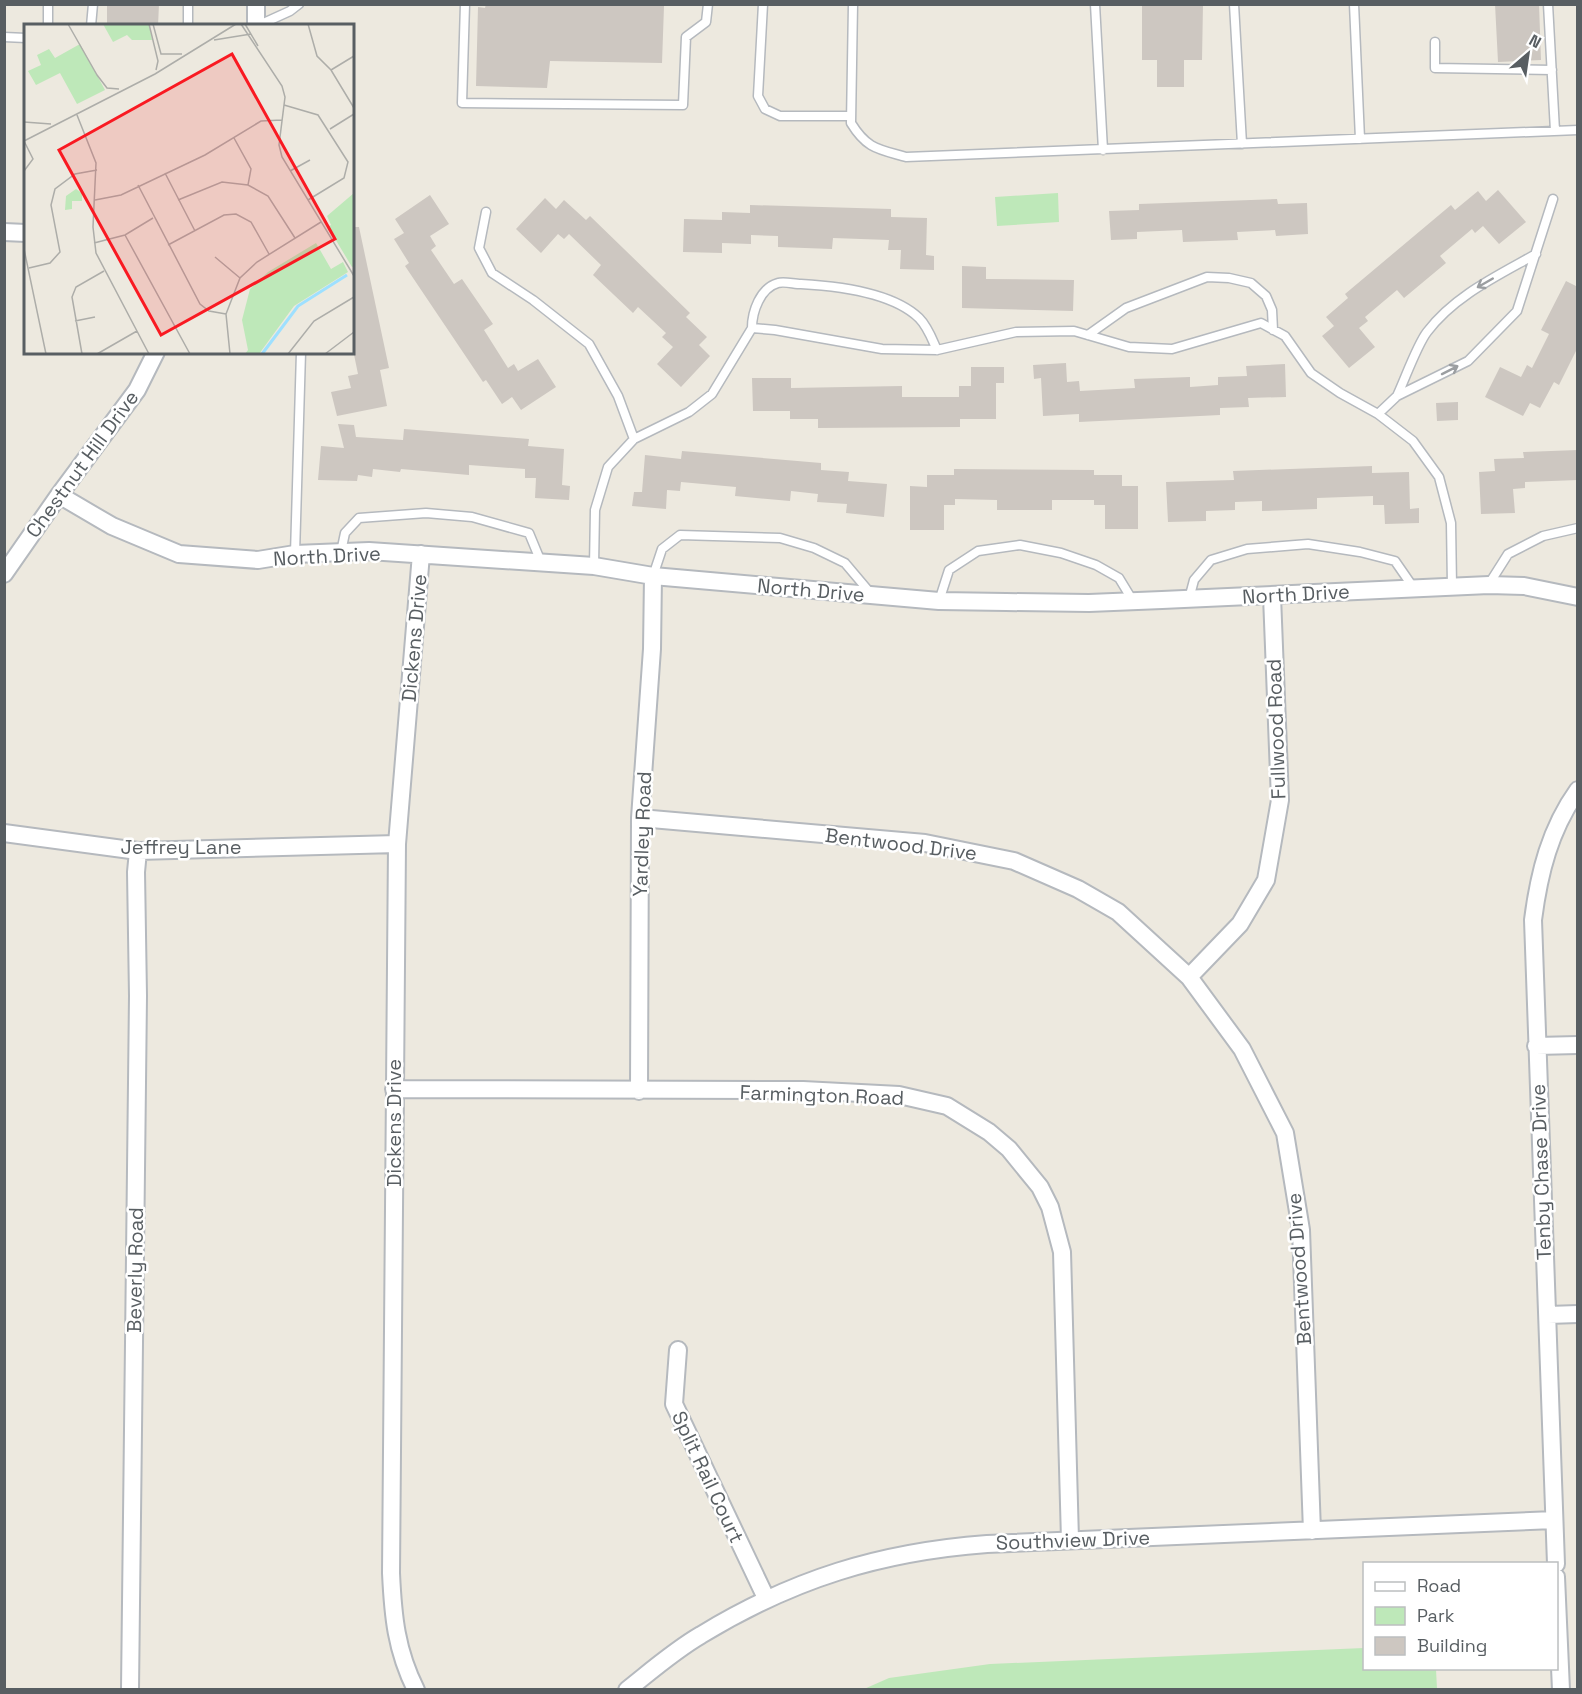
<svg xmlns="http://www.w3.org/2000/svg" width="1582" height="1694" font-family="'Space Grotesk',sans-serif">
<rect width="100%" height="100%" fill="#ede9df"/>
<path fill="#bee8b9" d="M1058,193L1059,222L997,226L995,197Z
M1364,1648V1668L1436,1669L1437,1689H864L889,1678L990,1664Z"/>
<path fill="#cdc7c1" d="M107,4H159L158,26H107Z
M486,4L664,6L662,63L550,61L547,88L476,86L478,7L485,8Z
M1142,4H1203L1202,60H1184V87H1157V60H1142Z
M1495,4H1539L1541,60L1498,62Z
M1498,190L1526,222L1499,244L1483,226L1475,233L1472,229L1440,256L1446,263L1404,298L1397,290L1365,317L1368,321L1359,328L1375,347L1349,368L1322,336L1334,326L1326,317L1348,298L1345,294L1451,205L1455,210L1478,191L1486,201Z
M430,195L449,224L430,236L436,246L431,250L454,284L462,279L493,324L484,330L508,368L514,364L518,371L538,359L556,387L521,410L512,397L502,404L486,380L483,382L405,266L409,263L394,239L404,233L395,219Z
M545,198L556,209L564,200L586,220L590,216L690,313L686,317L707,337L699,345L710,356L681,387L657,364L673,347L662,337L666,333L638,307L633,313L593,275L601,265L569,234L564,239L558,234L541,253L516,229Z
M1277,199L1278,204L1307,203L1308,234L1276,236L1275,230L1237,232L1238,240L1183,242L1182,230L1137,232V239L1111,240L1109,211L1139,210V204Z
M750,205L891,209V217L927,218L926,255L934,256V270L900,269L901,250H888L889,240L833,238L832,249L778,247V236L751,235V244L722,243V253L683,252L684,219L722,220V212L750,213Z
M352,227H359L389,368L380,370L387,406L337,416L331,392L351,388L348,376L358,374L352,345Z
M962,266L986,267V279L1074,280L1073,311L962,308Z
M1566,281L1578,287V347L1559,385L1554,382L1540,408L1530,403L1523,416L1485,397L1500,367L1521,377L1527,365L1532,368L1549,334L1541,330Z
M1066,363L1067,382L1079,381L1080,391L1135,388L1134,379L1190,377V387L1218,385V377L1247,376L1246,366L1285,364L1286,397L1248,398L1249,407L1220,408V415L1079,422V414L1043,416L1041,378L1034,379L1033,365Z
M971,367H1004V383H996V419H960V427L818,428V419H790V411H753L752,378H791V388L902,386V397H959V386H971Z
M1458,402V420L1437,421L1436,403Z
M338,424L354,425L356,437L403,440L404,429L529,439L528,446L564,449L562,485L570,486L569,500L535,498L536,478H525V469L469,465V475L401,469L400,472L373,469L372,477L358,475L357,481L318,480L321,446L344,448Z
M1578,450V480L1525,482V488L1513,489L1515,513L1481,514L1479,472L1495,471L1494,459L1524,458L1523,452Z
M682,451L821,463V470L849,472L848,481L887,484L884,517L846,513L847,504L817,502L818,494L791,491L790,501L735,496L736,487L681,482L680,491L667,490L666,509L632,506L634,492H642L645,455L681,459Z
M1372,466V473L1409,472L1410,509L1419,508V523L1385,524L1384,505H1373V496L1317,498V509L1262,511V501L1235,502V510L1206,511V521L1168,522L1166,482L1234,480L1233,471Z
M954,469L1094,470V475H1122V486H1138V529H1105V505H1094V500H1052V510H997V500L955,499V505H944V530H910V486L927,487V475H954Z"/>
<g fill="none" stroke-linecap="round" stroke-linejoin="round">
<g stroke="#b5b9be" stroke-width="11">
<path id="lane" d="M465,4L462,103L683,105L686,37L706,22L708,4
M763,4L758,96L765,109L780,116H851
M853,4L851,123C867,149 878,149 906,157L1578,130
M1095,4L1103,150
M1234,4L1242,144
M1354,4L1360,139
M1548,4L1555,131
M48,26V4
M91,26L93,4
M188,26V4
M257,26L290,11L299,4
M4,37L26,38
M1435,42V68L1552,70
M486,212L479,248L492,273L533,300L589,344L618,396L634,439
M752,328C752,312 760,288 778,283C784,281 794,284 801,284C837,286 892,292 919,318C928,327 932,339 937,350
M1088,335L1126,308L1207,277L1229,278L1251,283L1266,296L1272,310L1273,330
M1397,396C1405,379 1417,345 1427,332C1454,296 1497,276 1536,254
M1378,414L1397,396L1468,361L1517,311L1553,199
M341,552L345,533L359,518L426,513L472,517L529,533L541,562
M295,554L301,352
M594,566L595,510L608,467L634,439L689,412L712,394L752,328L775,330L882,349L937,350L1016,332L1074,331L1129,347L1172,349L1261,323L1285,336L1311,373L1340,393L1378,414L1413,441L1439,477L1451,523L1452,586
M653,576L662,549L680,535L780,538L814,548L845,563L872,595
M1489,584L1508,554L1543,536L1578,528
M1189,599L1194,580L1211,560L1247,549L1308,544L1360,552L1395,561L1413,587
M939,601L949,570L978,551L1020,545L1061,553L1096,565L1119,578L1133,601"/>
</g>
<g stroke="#b5b9be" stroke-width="20">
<path id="street" d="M256,26V4
M4,232L26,233
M59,495L112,526L179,554L258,560L295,554L369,551L594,566L653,576L939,601L1006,602L1089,603L1162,600L1489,585L1524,586L1578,597
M4,574L59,495L137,390L156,352
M640,818L925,843L1014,861L1078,889L1118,912L1189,977L1242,1049L1285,1133L1301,1230L1312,1531
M4,833L138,851L397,844
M1189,977L1240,924L1266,880L1280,800L1272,596
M1536,1046L1578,1045
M394,1089L803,1090L899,1095L947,1106L989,1132L1009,1149L1040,1187L1050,1207L1062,1252L1070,1540
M639,1091L640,818L652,649L653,576
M1548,1315L1578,1314
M678,1350L674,1404L766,1598
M1556,1564L1533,920C1539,873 1550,829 1578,790
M1556,1577L1561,1690
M130,1690L138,996L136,872L138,851
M416,1690C396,1650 393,1616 391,1573L397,844L421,554
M627,1690C651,1671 675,1650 701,1635C793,1579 880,1552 987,1544L1554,1520"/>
</g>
<use href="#lane" stroke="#fff" stroke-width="8"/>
<use href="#street" stroke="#fff" stroke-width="16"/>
</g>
<defs><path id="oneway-shaft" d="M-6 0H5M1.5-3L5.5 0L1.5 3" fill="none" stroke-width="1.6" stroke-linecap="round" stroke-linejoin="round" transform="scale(1.5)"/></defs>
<g stroke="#9b9ea1">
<use href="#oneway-shaft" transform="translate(1485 283) rotate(150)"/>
<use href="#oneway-shaft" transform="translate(1450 370) rotate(-27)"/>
</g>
<g text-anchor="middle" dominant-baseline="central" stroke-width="5" stroke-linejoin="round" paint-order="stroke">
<g font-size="20" fill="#585e62" stroke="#fff">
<text transform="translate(82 464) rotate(-54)">Chestnut Hill Drive</text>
<text transform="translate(327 556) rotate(-3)">North Drive</text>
<text transform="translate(811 590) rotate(5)">North Drive</text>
<text transform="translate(1296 594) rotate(-3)">North Drive</text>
<text transform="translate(414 638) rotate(-85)">Dickens Drive</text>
<text transform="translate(1276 729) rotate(-92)">Fullwood Road</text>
<text transform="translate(642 834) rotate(-88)">Yardley Road</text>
<text transform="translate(901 844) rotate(7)">Bentwood Drive</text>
<text x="181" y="847">Jeffrey Lane</text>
<text transform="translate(822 1095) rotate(2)">Farmington Road</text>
<text transform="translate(394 1123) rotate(-90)">Dickens Drive</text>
<text transform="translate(1541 1172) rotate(-92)">Tenby Chase Drive</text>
<text transform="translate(1299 1269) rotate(-94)">Bentwood Drive</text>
<text transform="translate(135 1270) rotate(-89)">Beverly Road</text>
<text transform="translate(708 1477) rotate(65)">Split Rail Court</text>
<text transform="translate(1073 1540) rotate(-2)">Southview Drive</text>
</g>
</g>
<g transform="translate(24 24)">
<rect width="330" height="330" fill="#ede9df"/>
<path d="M79,0H125L128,16H108L103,11L89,18ZM56,20L81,66L53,80L36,49L12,61L4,47L17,41L13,31L25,25L31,34ZM52,165L58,169V177H48V185L41,186L42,172ZM330,169V242L328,243L304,203L307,201L303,192ZM292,219L307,245L319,238L324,248L270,282L235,330H221L224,326L218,296L226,265L244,248Z" fill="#bee8b9"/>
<path fill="none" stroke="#9ee0ff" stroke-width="3" d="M238,330L274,282L323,251"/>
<path fill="none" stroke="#adada9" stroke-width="1.5" d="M44,0L73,51M125,0L134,37L132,46M129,0L137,30H158M217,0L258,62L261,73L255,121L258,133L330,252M221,0L234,22M284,0L293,32L307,46L330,84M190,16L227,10M307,46L330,32M73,51L83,64L95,65M260,81L294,91L324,138L320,154L284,176M53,91L72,139L69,203L72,229L125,330M0,98L27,100M306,105L330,90M210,114L227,145L224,161M0,117L131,50L212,0M0,147L9,135L0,117M266,147L286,136M141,149L171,207M114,161L176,280L185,287L202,290M71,176L97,171L181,131L237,97L258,96M154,176L198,158L224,161L244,172L271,214M101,211L166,330M70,219L101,211L129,194M144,221L200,191L212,190L227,198L245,230M0,225L22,330M191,233L216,254M5,244L26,239L36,228L27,181L31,165L51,150L73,146M51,297L71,293M58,330L48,273L52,263L80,247M73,330L113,307M206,330L202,290L216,254L233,238L297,198M264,330L290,297L330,273M301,330L330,308"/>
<path fill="#f91a22" fill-opacity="0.15" stroke="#f91a22" stroke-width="3" d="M208,30L311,215L137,311L35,126Z"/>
<rect width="330" height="330" fill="none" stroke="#585e62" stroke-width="3"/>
</g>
<rect width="1582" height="1694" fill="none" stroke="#585e62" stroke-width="12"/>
<rect x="1363" y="1562" width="195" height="108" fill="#ffffff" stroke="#bcbfc0" stroke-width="1.5"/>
<rect x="1375" y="1582" width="30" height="9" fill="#ffffff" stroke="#bcbfc0" stroke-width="1.5"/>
<text x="1417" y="1592" font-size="18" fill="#585e62">Road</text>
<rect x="1375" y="1607" width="30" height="18" fill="#bee8b9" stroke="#bcbfc0" stroke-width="1.5"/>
<text x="1417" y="1622" font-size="18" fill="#585e62">Park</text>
<rect x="1375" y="1637" width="30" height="18" fill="#cdc7c1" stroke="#bcbfc0" stroke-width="1.5"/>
<text x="1417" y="1652" font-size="18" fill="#585e62">Building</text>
<g transform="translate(1528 54) rotate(29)" stroke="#ffffff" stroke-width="4.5" paint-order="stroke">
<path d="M0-4.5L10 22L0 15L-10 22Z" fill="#585e62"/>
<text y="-9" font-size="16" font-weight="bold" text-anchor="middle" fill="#585e62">N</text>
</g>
</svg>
